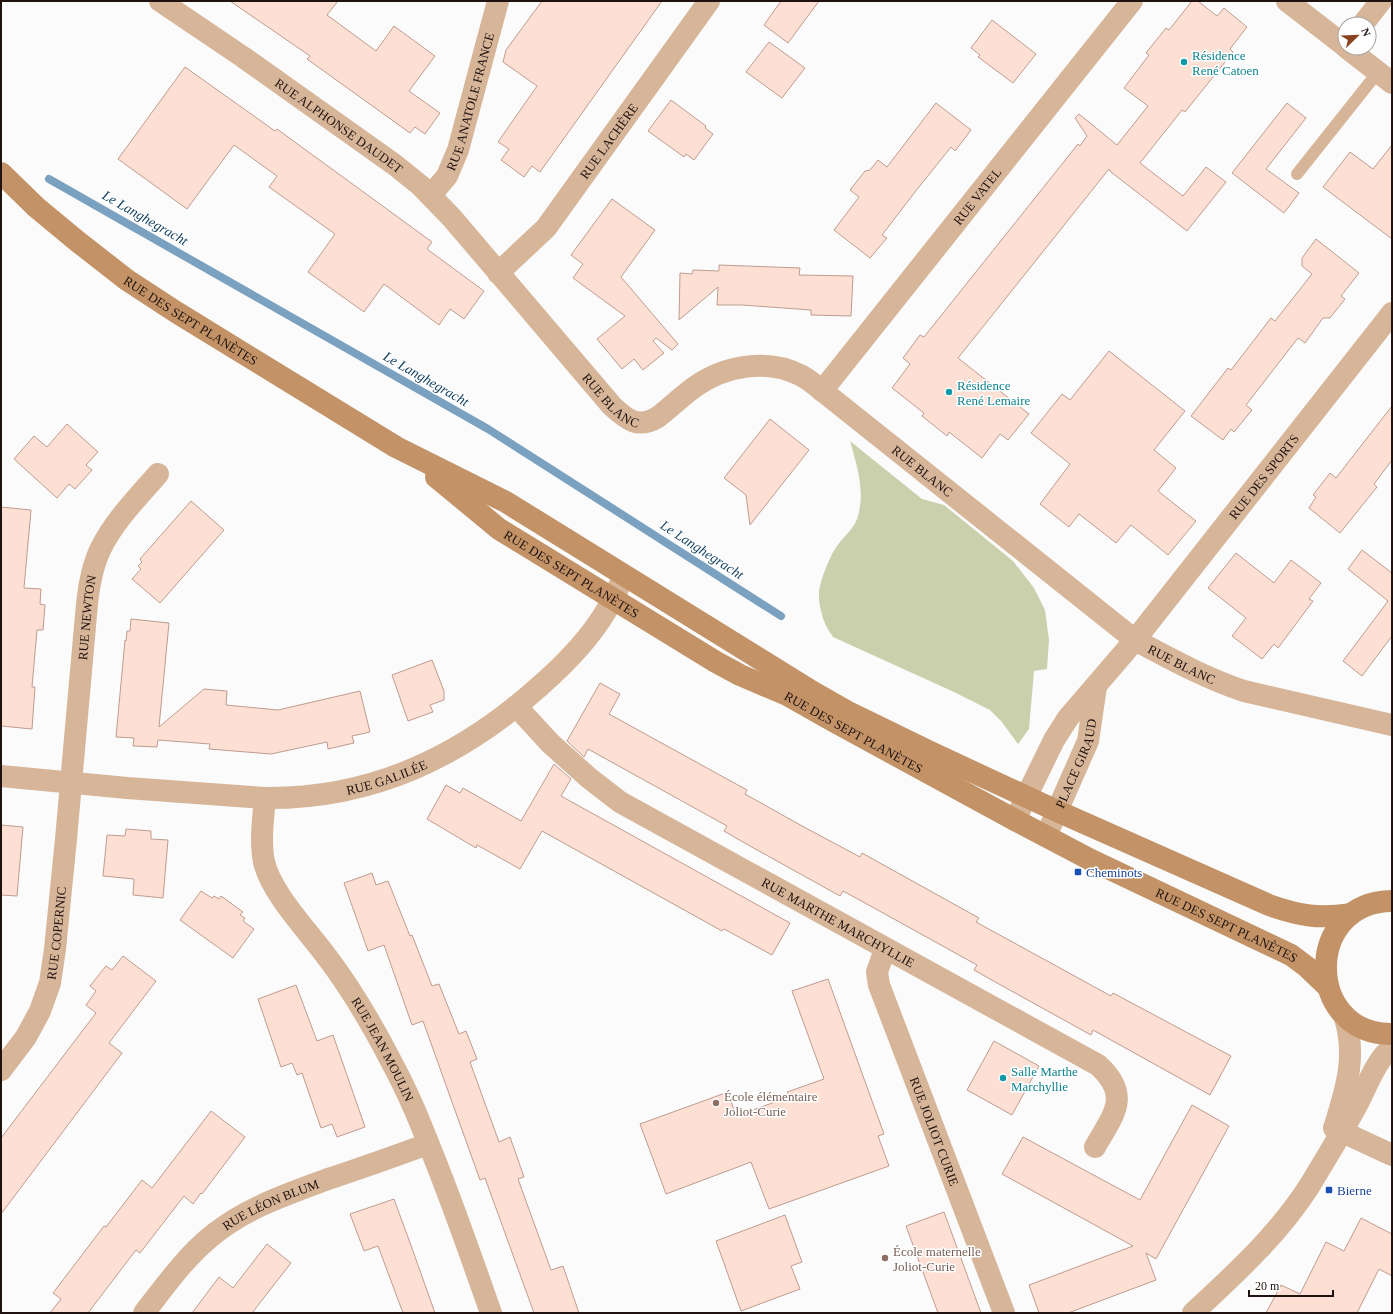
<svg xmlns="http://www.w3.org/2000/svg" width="1393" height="1314" font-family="'Times New Roman',serif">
<rect width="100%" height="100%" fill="#fbfbfb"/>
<path fill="#cbd0ac" d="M850,441L922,499L944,505L1013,561L1034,588L1045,610L1049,640L1047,669L1034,671L1029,729L1018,744L1001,721L990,710L954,692L833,637C830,632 826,627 824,621C822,616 818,600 819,594C819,583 830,555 837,546C843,537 853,530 857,519C866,493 857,466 850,441Z"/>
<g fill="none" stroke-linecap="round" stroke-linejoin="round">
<path stroke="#7ba1c0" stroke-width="8" d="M49,179L488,429L781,616"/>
</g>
<path fill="#fddfd4" stroke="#bf9c8f" d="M230,1H338L327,15L376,51L394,26L435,56L409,91L440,113L425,134L415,127L410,133L307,59L310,56Z
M542,1H662L540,172L532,166L524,177L501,160L509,149L498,142L537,86L503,62L506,50Z
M781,1H819L788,43L764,25Z
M1192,1H1198L1217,16L1224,8L1247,27L1230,49L1233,52L1185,112L1182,110L1140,163L1183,196L1206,167L1226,182L1187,231L1111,172L1109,169L958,358L1029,414L1008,440L1000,434L982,458L949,432L947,436L922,416L924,413L892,388L910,364L903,358L920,335L924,337L1078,144L1080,146L1087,136L1075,118L1079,114L1117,145L1148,106L1124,88L1149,55L1146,53L1166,28L1169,30Z
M992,20L1036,54L1013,83L978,57L980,55L971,48Z
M769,42L805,68L782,98L746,72Z
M185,67L275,131L277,129L432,242L427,249L484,291L464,319L450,309L439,325L384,284L364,312L308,272L335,234L269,187L277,176L234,145L187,209L118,159Z
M671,100L706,126L705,128L713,134L694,160L686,154L684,157L648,131Z
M936,103L971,130L955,151L951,147L915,192L882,235L887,238L870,258L834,230L859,197L850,190L865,171L870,170L878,160L887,167Z
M1287,103L1306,118L1266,169L1299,193L1284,213L1232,173Z
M1392,145V239L1323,187L1350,152L1373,169Z
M612,199L655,230L621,277L678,344L672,350L656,338L653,341L664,353L643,370L634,359L622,369L597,339L625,316L573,278L583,264L571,255Z
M1316,239L1359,273L1341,296L1345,299L1330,318H1323L1305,343L1298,338L1246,405L1252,410L1234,432L1231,429L1223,440L1191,416L1228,368L1231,370L1271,318L1275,321L1312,274L1302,266V258Z
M719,265L800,268L799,275L853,276L851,316L811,315V310L742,305H717L718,287L679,320L680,273L692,274L693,270L719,271Z
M1109,351L1185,411L1154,450L1176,468L1158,491L1196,521L1168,555L1131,525L1116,543L1079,514L1069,527L1040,504L1070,464L1031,433L1062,394L1070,400Z
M1392,406V460L1374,484L1377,487L1340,533L1309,508L1316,497L1313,495L1330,473L1336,478Z
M770,419L809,450L750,525L746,495L724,478Z
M67,424L98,452L86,465L92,470L75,489L69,484L57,498L14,459L34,436L47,447Z
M191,501L224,530L160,603L132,579L141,569L138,566L142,562L140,559Z
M1,507L31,510L24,588L41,589L40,604L45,605L43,630H37L32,687H35L32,729L1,726Z
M1362,550L1392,573V636L1362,676L1343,661L1388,601L1348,569Z
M1236,553L1274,583L1291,560L1321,583L1309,599L1313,601L1278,648L1274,644L1262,659L1232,636L1246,618L1208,588Z
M131,619L169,623L159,727L204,689L227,691L226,705L278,710L360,691L370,732L352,736L354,743L328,749L327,742L271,754L209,749L210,744L158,740L157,747L133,746L134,738L116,737L125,640L126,641L127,631H130Z
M432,660L444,691V700L430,705L433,712L408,721L392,675Z
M600,683L620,694L609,714L747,790L745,794L802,826L860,857L862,853L979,918L976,922L1111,996L1113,993L1231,1056L1210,1095L1093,1030L1091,1035L997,983L974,970L977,965L865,903L843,891L840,896L741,841L724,831L727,826L588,749L584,757L567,741Z
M554,764L571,779L561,796L790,923L772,955L724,929L722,931L542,831L520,869L477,845L476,848L427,819L446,785L460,793L463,788L521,821Z
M1,825L23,827L17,896L1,895Z
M126,829L151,831V839L168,840L163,898L133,895L134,879L103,876L107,835L125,836Z
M372,873L376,885L388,881L410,936L412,935L432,986L439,984L459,1034L466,1031L477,1059L470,1062L499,1142L510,1137L524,1177L518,1179L551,1270L563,1266L579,1313H534L485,1178L480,1180L423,1021L412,1025L384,945L368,951L344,883Z
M201,891L212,898L214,896L219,899L221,896L243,912L240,915L245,918L243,921L254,929L233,958L180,920Z
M123,956L156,981L109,1043L122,1053L1,1214V1138L96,1013L86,1005L96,991L90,986L106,966L112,970Z
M828,979L884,1134L878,1136L889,1166L769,1209L751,1162L666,1194L640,1124L728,1092L736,1116L789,1097L787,1092L824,1079L792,991Z
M296,985L317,1041L333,1035L365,1127L337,1137L332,1124L321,1128L302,1073L297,1075L292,1063L281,1067L258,999Z
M994,1041L1039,1066L1012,1115L967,1090Z
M1192,1105L1229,1126L1156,1259L1146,1253L1156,1280L1068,1313H1039L1029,1285L1133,1246L1002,1174L1023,1137L1140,1200Z
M211,1111L245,1137L202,1194L201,1193L193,1204L184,1196L140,1253L136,1250L88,1313H50L61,1299L53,1293L104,1226L106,1227L142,1180L152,1188Z
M394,1199L413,1251L435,1313H403L378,1246L364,1251L350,1214Z
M944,1212L981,1313H938L906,1226Z
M785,1215L802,1262L791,1266L800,1289L741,1311L716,1241Z
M1361,1218L1392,1234V1276L1379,1269L1357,1313H1266L1281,1285L1300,1294L1326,1242L1344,1251Z
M267,1244L291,1263L252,1313H192L219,1277L233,1288Z"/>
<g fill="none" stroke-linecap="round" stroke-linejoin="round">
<path stroke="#d7b599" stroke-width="12" d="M1297,174L1378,72"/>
<g stroke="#d7b599" stroke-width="22">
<path id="s1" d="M160,1L243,57L395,165L421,186L452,218L612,406C627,420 638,429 658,417C671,407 683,395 696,386C725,366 767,358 800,375C805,377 810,381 815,385L1135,640C1171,659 1205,678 1244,691L1392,725"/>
<path d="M1287,1L1345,46"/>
<path d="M1363,24L1381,1"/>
<path d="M1347,48L1392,83"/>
<path id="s2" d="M431,195L447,176L458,150L498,1"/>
<path id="s3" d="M498,273L546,228L709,1"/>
<path id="s4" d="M822,391L1132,1"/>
<path id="s5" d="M516,706L550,743L589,778L620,802L1098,1065C1132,1096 1113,1115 1095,1147"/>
<path id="s6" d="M1,776L127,788L265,798C372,799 461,757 540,686C565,664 589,640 606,611C613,600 618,588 624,576"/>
<path id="s7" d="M265,798C263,819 260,842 264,862C271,893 308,931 327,957C352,990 373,1026 392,1063C409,1094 422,1127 435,1160C455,1210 473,1262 491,1313"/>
<path id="s8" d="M1015,820L1054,740L1068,718L1135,640L1392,313"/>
<path id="s9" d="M1046,836L1088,741L1096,687"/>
<path id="s10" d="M885,949L877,972L879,985L1004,1313"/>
<path id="s11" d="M1,1070L26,1037L40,1011L50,983L55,949L66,839L87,604C89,585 92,566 101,548C115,520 138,497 158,474"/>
<path d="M1335,1125C1347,1087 1357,1054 1344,1015"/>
<path d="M1334,1128L1392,1155"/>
<path id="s12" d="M144,1313C166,1285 186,1256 214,1234C248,1207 288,1194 328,1179C362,1168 395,1156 428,1144"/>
<path d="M1193,1313C1235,1274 1279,1234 1310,1185C1326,1158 1343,1131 1358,1103C1368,1084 1375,1062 1392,1047"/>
</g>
<g stroke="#c39367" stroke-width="22">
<path id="s13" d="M1,173L36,207L77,241L127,280L176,312L396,447L506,502L813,692L850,713L930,752L1057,811L1269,905C1300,916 1319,919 1351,914"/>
<path id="s14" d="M436,477L499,529L716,662L740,675L787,695L833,721L1015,820L1091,860L1291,955L1307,967L1328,987"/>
<path d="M1392,901C1303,902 1305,1035 1392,1034"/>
</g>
</g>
<g fill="#0f9aa8" stroke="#fff" stroke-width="1.5">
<circle cx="1184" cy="62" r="4"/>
<circle cx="949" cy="392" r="4"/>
<circle cx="1003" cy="1078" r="4"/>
</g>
<g fill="#1a4fb4" stroke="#fff" stroke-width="1.5">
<rect x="1074" y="868" width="8" height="8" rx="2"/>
<rect x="1325" y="1186" width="8" height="8" rx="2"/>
</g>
<g fill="#8d6e63" stroke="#fff" stroke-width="1.5">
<circle cx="716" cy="1103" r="4"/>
<circle cx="885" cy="1258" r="4"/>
</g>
<g text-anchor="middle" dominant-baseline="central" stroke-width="3" stroke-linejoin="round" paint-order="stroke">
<g font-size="13" fill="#0d838f" stroke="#fff" text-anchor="start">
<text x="1192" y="55">Résidence<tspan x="1192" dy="15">René Catoen</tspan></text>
<text x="957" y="385">Résidence<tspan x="957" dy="15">René Lemaire</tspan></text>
<text x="1011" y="1071">Salle Marthe<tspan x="1011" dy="15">Marchyllie</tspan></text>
</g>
<g font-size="13" fill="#20130f" stroke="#fff">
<text stroke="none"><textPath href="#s2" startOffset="103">RUE ANATOLE FRANCE</textPath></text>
<text stroke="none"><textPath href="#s1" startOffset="218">RUE ALPHONSE DAUDET</textPath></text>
<text stroke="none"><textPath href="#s3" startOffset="173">RUE LACHÈRE</textPath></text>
<text stroke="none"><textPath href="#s4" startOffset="249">RUE VATEL</textPath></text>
<text stroke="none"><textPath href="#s13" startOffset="241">RUE DES SEPT PLANÈTES</textPath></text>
<text stroke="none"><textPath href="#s1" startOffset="607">RUE BLANC</textPath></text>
<text stroke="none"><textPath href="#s1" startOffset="978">RUE BLANC</textPath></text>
<text stroke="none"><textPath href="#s8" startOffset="426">RUE DES SPORTS</textPath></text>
<text stroke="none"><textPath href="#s14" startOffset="167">RUE DES SEPT PLANÈTES</textPath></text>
<text stroke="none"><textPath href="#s11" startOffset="468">RUE NEWTON</textPath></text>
<text stroke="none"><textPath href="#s1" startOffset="1302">RUE BLANC</textPath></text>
<text stroke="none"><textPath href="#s14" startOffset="491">RUE DES SEPT PLANÈTES</textPath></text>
<text stroke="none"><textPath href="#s9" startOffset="79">PLACE GIRAUD</textPath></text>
<text stroke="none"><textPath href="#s6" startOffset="389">RUE GALILÉE</textPath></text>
<text stroke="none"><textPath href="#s5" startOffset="391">RUE MARTHE MARCHYLLIE</textPath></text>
<text stroke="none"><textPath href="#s14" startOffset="911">RUE DES SEPT PLANÈTES</textPath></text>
<text stroke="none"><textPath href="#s11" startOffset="151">RUE COPERNIC</textPath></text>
<text stroke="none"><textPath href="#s7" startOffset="287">RUE JEAN MOULIN</textPath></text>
<text stroke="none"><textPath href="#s10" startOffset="194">RUE JOLIOT CURIE</textPath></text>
<text stroke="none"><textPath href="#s12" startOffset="170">RUE LÉON BLUM</textPath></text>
</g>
<g font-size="13" fill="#164399" stroke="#fff" text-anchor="start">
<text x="1086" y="872">Cheminots</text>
<text x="1337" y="1190">Bierne</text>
</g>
<g font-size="13" fill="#785e54" stroke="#fff" text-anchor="start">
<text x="724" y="1096">École élémentaire<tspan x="724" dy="15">Joliot-Curie</tspan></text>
<text x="893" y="1251">École maternelle<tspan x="893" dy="15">Joliot-Curie</tspan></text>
</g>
<g font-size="14" font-style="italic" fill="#154362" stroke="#fff">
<text transform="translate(145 218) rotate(30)">Le Langhegracht</text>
<text transform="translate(426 379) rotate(30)">Le Langhegracht</text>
<text transform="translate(702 550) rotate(33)">Le Langhegracht</text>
</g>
</g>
<rect width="1393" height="1314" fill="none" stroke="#20130f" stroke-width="4"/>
<g transform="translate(1357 36) rotate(67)"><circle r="19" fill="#ffffff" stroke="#a6a19f"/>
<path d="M0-3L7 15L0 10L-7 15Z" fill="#894220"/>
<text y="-6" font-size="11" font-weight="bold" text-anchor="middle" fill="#20130f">N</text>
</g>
<path d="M1249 1290v6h84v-6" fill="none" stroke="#20130f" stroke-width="2"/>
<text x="1255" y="1290" font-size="12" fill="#20130f" stroke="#ffffff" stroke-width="3" paint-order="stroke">20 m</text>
</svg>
